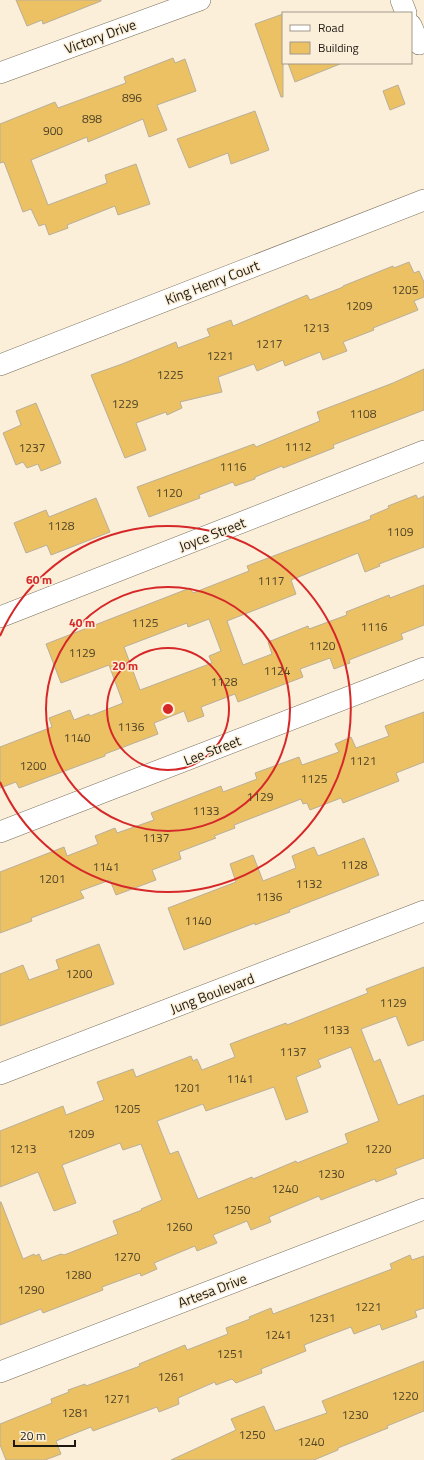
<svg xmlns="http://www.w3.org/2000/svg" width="424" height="1460" font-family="'Titillium Web',sans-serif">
<rect width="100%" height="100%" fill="#fbefd9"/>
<path fill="#ebc163" stroke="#b9af99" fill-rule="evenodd" d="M16,0H101V1L43,24L42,20L27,26Z
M283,14V97H281L255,24Z
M173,58L175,63L185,59L196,91L157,105L167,130L149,137L143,119L88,142L87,137L31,160L48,205L107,183L105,175L136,164L150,204L118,215L115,206L67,225L68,228L49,235L45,224L39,226L31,209L23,212L4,162L0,163V124L55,102L58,108L126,83L124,77Z
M288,63H340V64L295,82Z
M398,85L405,104L390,110L383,91Z
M255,111L269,150L231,164L228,153L189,168L177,139Z
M409,262L414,273L419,271L424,282V297L414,301L418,310L373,328L374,330L343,342L347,351L323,360L320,352L285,366L283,360L257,371L254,364L218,377L222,392L180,402L182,408L167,415L166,412L136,423L146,450L125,458L91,375L122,364L176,342L178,348L210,336L207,329L231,320L233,326L307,295L310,300L343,287V286L393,266L394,268Z
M424,369V410L333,445L334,448L283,468L282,466L255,477V479L235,486L233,482L199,495L200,498L149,517L137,487L254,444L256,447L320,421L317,412L393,383Z
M36,403L61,463L41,471L38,464L27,468L23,462L16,465L3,433L21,425L16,411Z
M416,495L418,499L424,496V547L379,564L380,566L365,572L358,553L291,580L296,594L227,621L243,665L272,654L268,642L308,626L309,629L347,615L346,612L389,595L390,598L424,585V625L401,634L403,639L349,660L350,663L334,669L330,658L300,669L303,677L238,702L235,694L201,707L204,716L188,722L184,711L154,723L158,734L105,754V756L19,788L16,782L0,788V747L52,727L49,718L70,710L74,720L89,714L90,716L123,703L109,665L61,683L46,644L190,588L193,593L249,571L247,566L371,519L370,516L389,508L388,506ZM209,619L221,651L209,656L212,663L140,690L124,647L187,623L188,627Z
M96,498L110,532L51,555L47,545L26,553L14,523L46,510L49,517Z
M424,712V762L396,773L399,781L343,803L341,798L310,810L307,803L303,804L301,799L234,825L235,828L214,836L216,838L179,852L181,859L152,870L156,880L116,895L110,880L80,891L84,898L31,918L32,921L0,933V872L64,847L67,856L98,844L95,836L115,828L117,833L154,820L151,813L221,786L223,792L257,779L255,773L299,757L302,765L339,752L335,744L351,737L356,748L389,736L385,726Z
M364,838L379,875L289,910L290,912L255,925V923L184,950L168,908L236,882L230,864L253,855L263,881L296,868L292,856L314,847L318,856Z
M99,944L114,984L0,1026V974L23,965L29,980L59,969L56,960Z
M424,967V1040L408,1046L396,1016L361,1029L374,1062L380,1059L398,1105L424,1095V1158L395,1169L397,1174L376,1182L375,1179L321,1200L319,1196L269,1217L271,1222L251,1230L247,1221L213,1235L217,1243L197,1251L195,1246L154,1263L157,1269L141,1276L140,1273L102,1287L103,1290L43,1313L41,1309L0,1325V1202H1L23,1259L34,1254L35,1256L39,1254L42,1261L61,1254L64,1255L118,1234L113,1221L142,1210L141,1209L162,1200L141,1144L123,1150L120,1143L62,1165L76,1203L54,1211L38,1172L0,1187V1131L63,1106L66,1115L104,1100L97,1082L133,1069L136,1077L191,1056L193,1061L197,1059L202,1070L235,1057L230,1044L286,1023L287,1025L368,993L366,989ZM351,1047L379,1121L345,1134L348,1143L297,1163L296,1161L253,1179L252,1177L198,1199L178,1151L170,1154L157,1121L203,1104L206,1111L274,1087L286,1120L308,1112L296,1077L321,1067L318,1060Z
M410,1255L412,1260L424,1256V1308L415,1311L417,1317L382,1330L380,1324L354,1334L351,1327L304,1345L306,1351L261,1369L262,1373L236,1383L232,1379L216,1385L215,1382L178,1398L179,1404L159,1412L157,1407L93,1431L91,1427L56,1441L61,1454L45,1460H6L0,1445V1424L52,1403L51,1399L69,1392L68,1390L85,1384L86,1386L140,1366L139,1364L185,1345L187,1350L228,1334L226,1328L250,1319L249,1317L271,1308L273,1314L392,1269L390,1264Z
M424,1361V1411L387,1426L388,1428L338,1448V1450L314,1460H171L236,1430L231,1419L264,1406L275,1431L327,1413L322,1401Z"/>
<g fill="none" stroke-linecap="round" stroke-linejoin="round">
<g stroke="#766d59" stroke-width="22">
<path id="minor" d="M401,0L406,13
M411,25L419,44
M0,73L200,0
M0,365L424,200
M0,617L424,451
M0,832L424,668
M0,1074L424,911
M0,1372L424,1209"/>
</g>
<use href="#minor" stroke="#fff" stroke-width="21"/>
</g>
<g fill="none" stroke="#d62828" stroke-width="2">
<circle cx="168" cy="709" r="61"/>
<circle cx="168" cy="709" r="122"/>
<path d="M0 636A183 183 0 1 1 0 782"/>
</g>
<g text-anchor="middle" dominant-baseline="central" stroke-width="3" stroke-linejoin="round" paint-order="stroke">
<g font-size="12" fill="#504326">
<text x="132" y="97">896</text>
<text x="92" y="118">898</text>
<text x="53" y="130">900</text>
<text x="405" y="289">1205</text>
<text x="359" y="305">1209</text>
<text x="316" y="327">1213</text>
<text x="269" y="343">1217</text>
<text x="220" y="355">1221</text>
<text x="170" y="374">1225</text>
<text x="125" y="403">1229</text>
<text x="363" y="413">1108</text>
<text x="298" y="446">1112</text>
<text x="32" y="447">1237</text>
<text x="233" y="466">1116</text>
<text x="169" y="492">1120</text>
<text x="61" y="525">1128</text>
<text x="400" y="531">1109</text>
<text x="271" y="580">1117</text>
<text x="145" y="622">1125</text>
<text x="374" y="626">1116</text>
<text x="322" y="645">1120</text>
<text x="82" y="652">1129</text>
<text x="277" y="670">1124</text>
<text x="224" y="681">1128</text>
<text x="131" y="726">1136</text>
<text x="77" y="737">1140</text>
<text x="363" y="760">1121</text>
<text x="33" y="765">1200</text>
<text x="314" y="778">1125</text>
<text x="260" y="796">1129</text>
<text x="206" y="810">1133</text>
<text x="156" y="837">1137</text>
<text x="354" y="864">1128</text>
<text x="106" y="866">1141</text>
<text x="52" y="878">1201</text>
<text x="309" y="883">1132</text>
<text x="269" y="896">1136</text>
<text x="198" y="920">1140</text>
<text x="79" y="973">1200</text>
<text x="393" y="1002">1129</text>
<text x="336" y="1029">1133</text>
<text x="293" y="1051">1137</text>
<text x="240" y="1078">1141</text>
<text x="187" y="1087">1201</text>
<text x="127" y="1108">1205</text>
<text x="81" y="1133">1209</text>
<text x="23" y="1148">1213</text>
<text x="378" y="1148">1220</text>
<text x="331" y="1173">1230</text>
<text x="285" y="1188">1240</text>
<text x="237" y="1209">1250</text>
<text x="179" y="1226">1260</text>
<text x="127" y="1256">1270</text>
<text x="78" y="1274">1280</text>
<text x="31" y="1289">1290</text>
<text x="368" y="1306">1221</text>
<text x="322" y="1317">1231</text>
<text x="278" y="1334">1241</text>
<text x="230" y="1353">1251</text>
<text x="171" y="1376">1261</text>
<text x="405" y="1395">1220</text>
<text x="117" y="1398">1271</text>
<text x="75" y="1412">1281</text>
<text x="355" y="1414">1230</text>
<text x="252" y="1434">1250</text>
<text x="311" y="1441">1240</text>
</g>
<g font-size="14" fill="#1d1911" stroke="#fbefd9">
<text transform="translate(100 36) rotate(-20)">Victory Drive</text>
<text transform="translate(212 282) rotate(-21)">King Henry Court</text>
<text transform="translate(212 534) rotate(-21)">Joyce Street</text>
<text transform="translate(212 750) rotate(-21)">Lee Street</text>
<text transform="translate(212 993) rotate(-21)">Jung Boulevard</text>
<text transform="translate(212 1290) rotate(-21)">Artesa Drive</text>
</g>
</g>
<circle cx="168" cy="709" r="6" fill="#d62828" stroke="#fbefd9" stroke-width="2"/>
<g font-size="12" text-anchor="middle" font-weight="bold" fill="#d62828" stroke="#fbefd9" stroke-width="3" stroke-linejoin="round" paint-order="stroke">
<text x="39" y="584">60 m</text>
<text x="82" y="627">40 m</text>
<text x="125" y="670">20 m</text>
</g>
<rect x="282" y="12" width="130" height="52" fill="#fbefd9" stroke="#a29989"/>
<rect x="290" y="25" width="20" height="6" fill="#ffffff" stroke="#a29989"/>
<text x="318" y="32" font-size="12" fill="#1d1911">Road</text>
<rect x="290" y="42" width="20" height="12" fill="#ebc163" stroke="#a29989"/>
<text x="318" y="52" font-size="12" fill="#1d1911">Building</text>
<path d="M14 1440v6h61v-6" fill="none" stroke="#1d1911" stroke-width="2"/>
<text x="20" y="1440" font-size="12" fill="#1d1911" stroke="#fbefd9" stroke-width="3" paint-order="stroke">20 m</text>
</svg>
